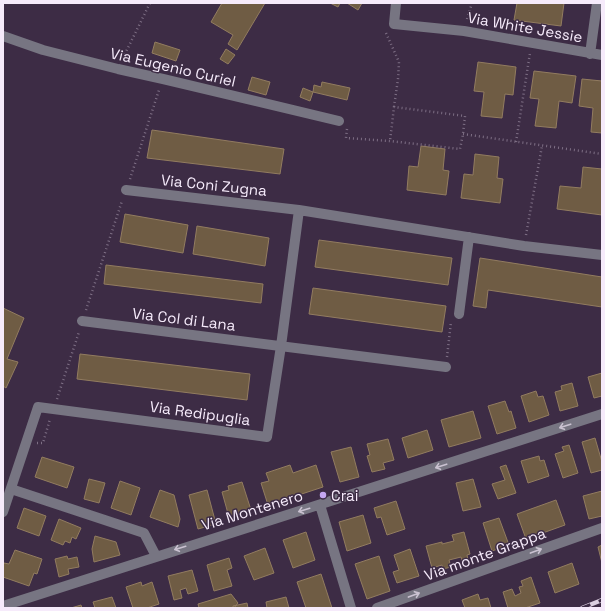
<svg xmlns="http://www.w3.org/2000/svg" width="605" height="611" font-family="'Space Grotesk',sans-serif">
<rect width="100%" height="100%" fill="#3d2c45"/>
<path fill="#6f5c44" stroke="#927c60" d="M222,3H265L237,50L228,44L233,35L211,22Z
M330,3H340L338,7Z
M347,3H362L358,10Z
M517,3H564L561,26L514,20Z
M155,42L180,50L176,61L152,53Z
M226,49L235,55L228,64L220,59Z
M478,62L516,67L513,95L505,94L502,118L481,116L484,92L474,91Z
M534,71L576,76L572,103L559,101L556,128L535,126L539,99L530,98Z
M252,77L270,82L266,95L248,90Z
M582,79L602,81V133L591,132L593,108L579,106Z
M322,82L350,88L347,100L313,92L314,85L321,87Z
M303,88L313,92L310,101L300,97Z
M152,130L284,149L280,174L147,158Z
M421,146L445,149L443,170L449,171L446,195L407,190L409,166L418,167Z
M475,154L499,157L497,178L503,179L500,203L461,198L464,174L473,175Z
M583,167L602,169V215L557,209L560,186L581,188Z
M125,214L188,225L183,253L120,242Z
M197,226L269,238L265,266L193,254Z
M319,240L452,258L448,285L315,267Z
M480,258L602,277V307L488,290L486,308L473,306Z
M106,265L263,284L261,303L104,284Z
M313,288L446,306L442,332L309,314Z
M3,308L24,318L7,359L18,362L6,388L3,386Z
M80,354L250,374L247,400L77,379Z
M602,373V396L594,398L588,377Z
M572,383L578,406L560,411L555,392L562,390L561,386Z
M536,391L538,397L543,396L549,415L529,422L521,396Z
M505,401L509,412L511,411L516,428L497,434L488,406Z
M473,411L481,438L449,447L441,420Z
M427,430L433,450L408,458L402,438Z
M595,438L602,462V470L591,473L582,442Z
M388,439L394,460L383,463L385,469L372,472L367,456L370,455L367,444Z
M569,445L578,473L563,478L555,454L564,451L562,447Z
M351,447L359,477L340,482L331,452Z
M539,456L540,461L544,460L549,476L528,483L521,461Z
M42,457L74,467L67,488L35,477Z
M290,465L293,473L316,465L323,487L268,505L261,483L269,481L266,473Z
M506,465L516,493L498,499L492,484L505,480L500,467Z
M89,479L105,483L99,503L84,499Z
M473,479L481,507L463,511L456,483Z
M120,481L140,488L131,515L111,508Z
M242,482L251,510L229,517L222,492L229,490L228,486Z
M160,490L174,495L180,519L178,527L150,517Z
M207,490L216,524L198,529L189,495Z
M602,491V516L589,519L583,496Z
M556,500L565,525L526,539L517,514Z
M396,501L405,529L387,535L381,517L377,518L374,508Z
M24,508L46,516L39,536L17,528Z
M363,515L371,543L347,551L339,522Z
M499,518L509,545L492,551L483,523Z
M59,519L81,528L76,539L72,537L70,543L65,541L63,545L51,540Z
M306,532L315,560L293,568L283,540Z
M464,532L470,554L467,555L468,560L462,561L461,557L449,560L451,567L443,569L442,565L432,568L426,546L442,542V544L454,541L452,535Z
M95,536L116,542L120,555L94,562L92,549Z
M602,545V563L598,547Z
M265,548L274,573L254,580L244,556Z
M410,549L419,576L397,583L393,572L399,570L394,555Z
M15,550L42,559L37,574L34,573L29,586L3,577V566L4,563L9,564Z
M67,556L68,559L77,557L79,567L68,569L69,574L59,577L55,559Z
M379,556L390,591L367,599L355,564Z
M229,558L232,568L227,570L232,586L214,591L207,565Z
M572,563L579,584L555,593L548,572Z
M192,570L198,591L188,594L186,588L180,590L182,598L174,600L168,576Z
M321,574L332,608H306L297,582Z
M531,577L540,603L525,608H508L503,592L512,589L515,596L521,593L519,587L523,586L521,581Z
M141,582L142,586L152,582L159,604L147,608H133L126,587Z
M231,594L238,603L234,608H199L198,604Z
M478,594L480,600L488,598L491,608H465L462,600Z
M112,597L116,608H95L93,602Z
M286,597L289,608H267L266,602Z
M247,603L248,608H233V606Z
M81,605L82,608H71Z"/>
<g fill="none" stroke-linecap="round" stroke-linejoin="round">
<path stroke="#7e6f85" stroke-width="2.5" stroke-dasharray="1 3" stroke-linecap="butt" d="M467,19L472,3
M386,33L399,62L398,79L394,107
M123,58L150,3
M347,129L346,138L390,141L460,149L463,134L465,116L394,107L390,141
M463,134L602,154
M516,142L530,53
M130,179L159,90
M526,235L542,146
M86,310L122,201
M447,357L451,322
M57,399L79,332
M37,443H43L50,419"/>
<path stroke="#777582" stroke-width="10" d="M396,3L394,24L464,31L602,55
M3,36L43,50L118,69L163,79L339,121
M590,54L597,3
M126,190L299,210L524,246L602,255
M459,314L469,237
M82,321L446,367
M11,489L144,533L156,556
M320,505L351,608
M3,512L38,407L267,437L281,346L299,210
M3,606L602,414
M377,608L602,528"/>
<g stroke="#dbcfe0" stroke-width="4.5">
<path id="rail" d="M582,608L602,600"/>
</g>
<use href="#rail" stroke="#3d2c45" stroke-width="3" stroke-dasharray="9" stroke-linecap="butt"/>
</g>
<defs><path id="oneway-shaft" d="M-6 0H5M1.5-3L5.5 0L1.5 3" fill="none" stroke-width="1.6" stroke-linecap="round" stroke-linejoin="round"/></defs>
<g stroke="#cac2d1">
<use href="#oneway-shaft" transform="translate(565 426) rotate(162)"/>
<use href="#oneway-shaft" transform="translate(441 466) rotate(162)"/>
<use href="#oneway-shaft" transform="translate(304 510) rotate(163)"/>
<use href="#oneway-shaft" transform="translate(180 548) rotate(163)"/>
<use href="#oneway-shaft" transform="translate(536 551) rotate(-20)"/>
<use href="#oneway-shaft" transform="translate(414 595) rotate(-20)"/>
</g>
<circle fill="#c5a7f1" stroke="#3d2c45" stroke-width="1.5" cx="323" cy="495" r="4"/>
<g text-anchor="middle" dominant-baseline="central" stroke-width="3" stroke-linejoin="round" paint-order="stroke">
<g font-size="15" fill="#f6ebfb" stroke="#3d2c45">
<text transform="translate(525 27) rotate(10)">Via White Jessie</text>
<text transform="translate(173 67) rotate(13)">Via Eugenio Curiel</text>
<text transform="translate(214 185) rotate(6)">Via Coni Zugna</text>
<text transform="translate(184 319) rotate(7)">Via Col di Lana</text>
<text transform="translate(200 413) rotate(8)">Via Redipuglia</text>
<text transform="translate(252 510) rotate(-17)">Via Montenero</text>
<text transform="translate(485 554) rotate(-20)">Via monte Grappa</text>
</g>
<g font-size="15" fill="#f6ebfb" stroke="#3d2c45" text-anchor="start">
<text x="331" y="495">Crai</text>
</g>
</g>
<rect width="605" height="611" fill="none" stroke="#f6ebfb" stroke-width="8"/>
</svg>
